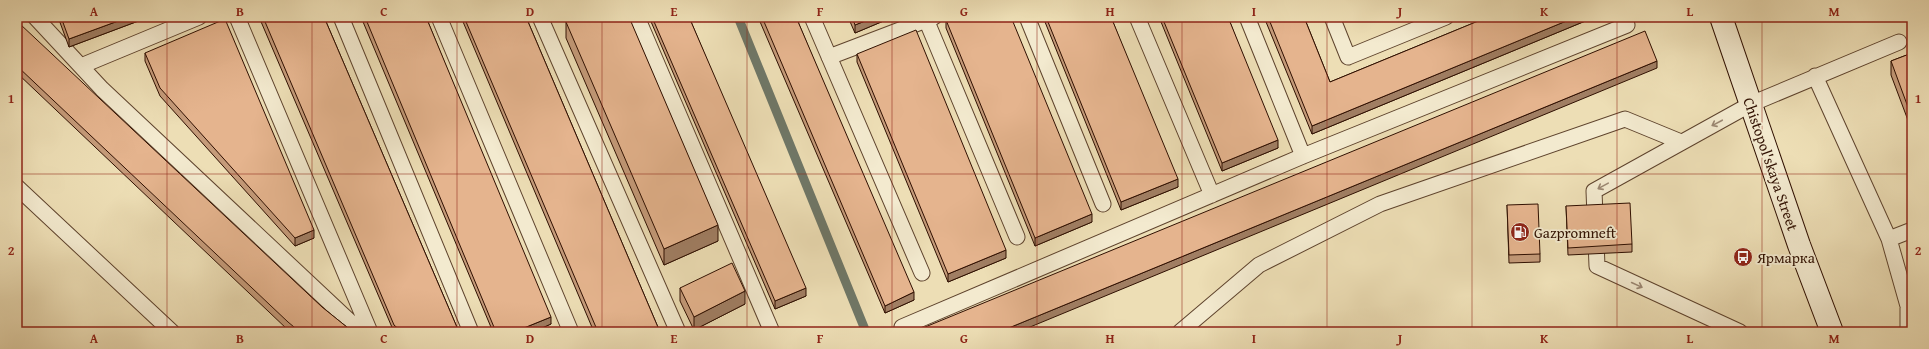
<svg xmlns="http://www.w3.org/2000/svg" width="1929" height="349" font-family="'Gentium Book Plus',serif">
<rect width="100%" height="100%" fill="#eddeb5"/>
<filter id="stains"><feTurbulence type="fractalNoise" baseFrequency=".005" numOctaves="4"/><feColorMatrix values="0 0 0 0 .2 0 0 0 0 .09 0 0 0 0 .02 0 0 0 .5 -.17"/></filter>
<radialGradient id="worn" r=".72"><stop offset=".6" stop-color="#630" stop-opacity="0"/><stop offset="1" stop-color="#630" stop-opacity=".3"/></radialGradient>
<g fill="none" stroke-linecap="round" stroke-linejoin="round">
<path stroke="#6f7767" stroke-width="9" d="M738,17L866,332"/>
<g stroke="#5e432d" stroke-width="17">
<path id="lane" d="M35,17L102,89L361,332
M237,17L370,332
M341,17L471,332
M439,17L571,332
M540,17L678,332
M637,17L772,332
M812,17L922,273
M925,17L1017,237
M1027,17L1103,204
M1137,17L1212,195
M1247,17L1303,156
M1332,17L1348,57L1446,17
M829,57L934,17
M81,66L199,17
M1815,76L1889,239L1908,306V332
M17,187L172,332
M1889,239L1912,230
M902,327L1303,156L1627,25
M1180,332L1259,265L1380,204L1625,119L1681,142
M1740,332L1597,266L1594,191L1751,104L1899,42"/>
</g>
<g stroke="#2f0f00" stroke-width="24">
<path id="secondary" d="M1721,17L1799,245L1832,332"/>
</g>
<use href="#lane" stroke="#f3eacf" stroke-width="15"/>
<use href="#secondary" stroke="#f3eacf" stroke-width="22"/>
</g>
<path fill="#c59b7a" stroke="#2f0f00" d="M58,17H149L69,47Z
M259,17H324L459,332H394Z
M361,17H426L551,324L533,332H493Z
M461,17H526L660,332H594Z
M649,17H689L806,296L775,309Z
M758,17H796L914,300L885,313Z
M848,17H893L855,33Z
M1043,17H1111L1178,187L1121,210Z
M1159,17H1228L1278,148L1222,171Z
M1264,17H1304L1330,82L1488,17H1595L1312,134Z
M946,20L1092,222L1035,246L946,28Z
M566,22L718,241L664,265L566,38Z
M17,27L322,307L353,332H290L288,330L17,73Z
M145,53L314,238L295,246L160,96L145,61Z
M1912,53V131L1891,75V61Z
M857,54L1006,258L948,282L857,62Z
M1507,205L1540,254V262L1509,263Z
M1566,206L1632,244V252L1568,255Z
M680,288L745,304L694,330L680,301Z"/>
<path fill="#a07e63" stroke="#2f0f00" d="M129,17H149L69,47V39Z
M875,17H893L855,33V25Z
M1576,17H1595L1312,134V126Z
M1657,61V68L1018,332H999Z
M1278,140V148L1222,171V163Z
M1178,179V187L1121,210V202Z
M1092,214V222L1035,246V238Z
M718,225V241L664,265V249Z
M314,230V238L295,246V238Z
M1006,250V258L948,282V274Z
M806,288V296L775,309V301Z
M745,291V304L694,330V317Z
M914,292V300L885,313V306Z
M551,317V324L533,332H514Z"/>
<path fill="#e5b48e" stroke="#2f0f00" d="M61,17H129L69,39Z
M263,17H324L459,332H402L394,325Z
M365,17H426L551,317L514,332H496Z
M464,17H526L660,332H598Z
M577,17H629L718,225L664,249L566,22Z
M652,17H689L806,288L775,301Z
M762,17H796L914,292L885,306Z
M852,17H875L855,25Z
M953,17H1011L1092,214L1035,238L946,20Z
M1046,17H1111L1178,179L1121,202Z
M1162,17H1228L1278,140L1222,163Z
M1268,17H1304L1330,82L1488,17H1576L1312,126Z
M225,19L314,230L295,238L160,88L145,53Z
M20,24L322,307L353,332H300L288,322L17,66V27Z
M916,30L1006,250L948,274L857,54Z
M1645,31L1657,61L999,332H913Z
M1912,53V118L1891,61Z
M1630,203L1632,244L1568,248L1566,206Z
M1538,204L1540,254L1509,255L1507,205Z
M732,263L745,291L694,317L680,288Z"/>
<defs><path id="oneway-shaft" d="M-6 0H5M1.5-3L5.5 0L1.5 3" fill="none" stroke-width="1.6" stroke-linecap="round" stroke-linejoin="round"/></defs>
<g stroke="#9b8772">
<use href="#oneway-shaft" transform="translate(1717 123) rotate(152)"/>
<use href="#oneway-shaft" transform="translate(1603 186) rotate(151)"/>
<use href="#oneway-shaft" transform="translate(1637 285) rotate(25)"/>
</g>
<path fill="none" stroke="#8f2418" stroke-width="1" stroke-opacity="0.55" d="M167,17V332M312,17V332M457,17V332M602,17V332M747,17V332M892,17V332M1037,17V332M1182,17V332M1327,17V332M1472,17V332M1617,17V332M1762,17V332M17,174H1912"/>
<defs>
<g id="fuel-disc" transform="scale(1)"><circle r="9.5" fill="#8f2418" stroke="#f3eacf"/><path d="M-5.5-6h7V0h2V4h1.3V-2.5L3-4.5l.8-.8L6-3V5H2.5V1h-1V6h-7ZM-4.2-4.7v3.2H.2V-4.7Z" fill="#fff"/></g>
<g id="bus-disc" transform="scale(1)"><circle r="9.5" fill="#8f2418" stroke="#f3eacf"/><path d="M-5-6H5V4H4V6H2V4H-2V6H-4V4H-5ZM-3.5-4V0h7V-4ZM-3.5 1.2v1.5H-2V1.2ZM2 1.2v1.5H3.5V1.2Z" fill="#fff"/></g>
</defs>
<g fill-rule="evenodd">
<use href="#fuel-disc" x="1520" y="232"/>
<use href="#bus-disc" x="1743" y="257"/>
</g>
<g text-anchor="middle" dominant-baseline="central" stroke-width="3.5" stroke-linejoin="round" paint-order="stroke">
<g font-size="15" fill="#2f0f00" stroke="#f3eacf">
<text transform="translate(1771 164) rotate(71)">Chistopol'skaya Street</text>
</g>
<g font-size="15" fill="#2f0f00" stroke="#f3eacf" text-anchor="start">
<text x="1534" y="232">Gazpromneft</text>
<text x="1757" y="257">Ярмарка</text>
</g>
</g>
<rect width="1929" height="349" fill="none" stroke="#eddeb5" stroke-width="44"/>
<rect x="22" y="22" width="1885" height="305" fill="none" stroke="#8f2418" stroke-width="1.5"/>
<g font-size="13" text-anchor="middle" font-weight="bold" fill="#8f2418">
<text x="94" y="16">A</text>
<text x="240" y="16">B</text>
<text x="384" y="16">C</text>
<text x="530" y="16">D</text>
<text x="674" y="16">E</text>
<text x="820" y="16">F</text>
<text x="964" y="16">G</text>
<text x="1110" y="16">H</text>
<text x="1254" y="16">I</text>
<text x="1400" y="16">J</text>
<text x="1544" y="16">K</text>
<text x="1690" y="16">L</text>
<text x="1834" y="16">M</text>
<text x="11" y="103">1</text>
<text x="1918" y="103">1</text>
<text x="11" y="255">2</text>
<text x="1918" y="255">2</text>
<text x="94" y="343">A</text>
<text x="240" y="343">B</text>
<text x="384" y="343">C</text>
<text x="530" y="343">D</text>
<text x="674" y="343">E</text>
<text x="820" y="343">F</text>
<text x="964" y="343">G</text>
<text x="1110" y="343">H</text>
<text x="1254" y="343">I</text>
<text x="1400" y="343">J</text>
<text x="1544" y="343">K</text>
<text x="1690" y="343">L</text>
<text x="1834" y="343">M</text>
</g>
<rect width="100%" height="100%" filter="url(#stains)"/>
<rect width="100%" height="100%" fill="url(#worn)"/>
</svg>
